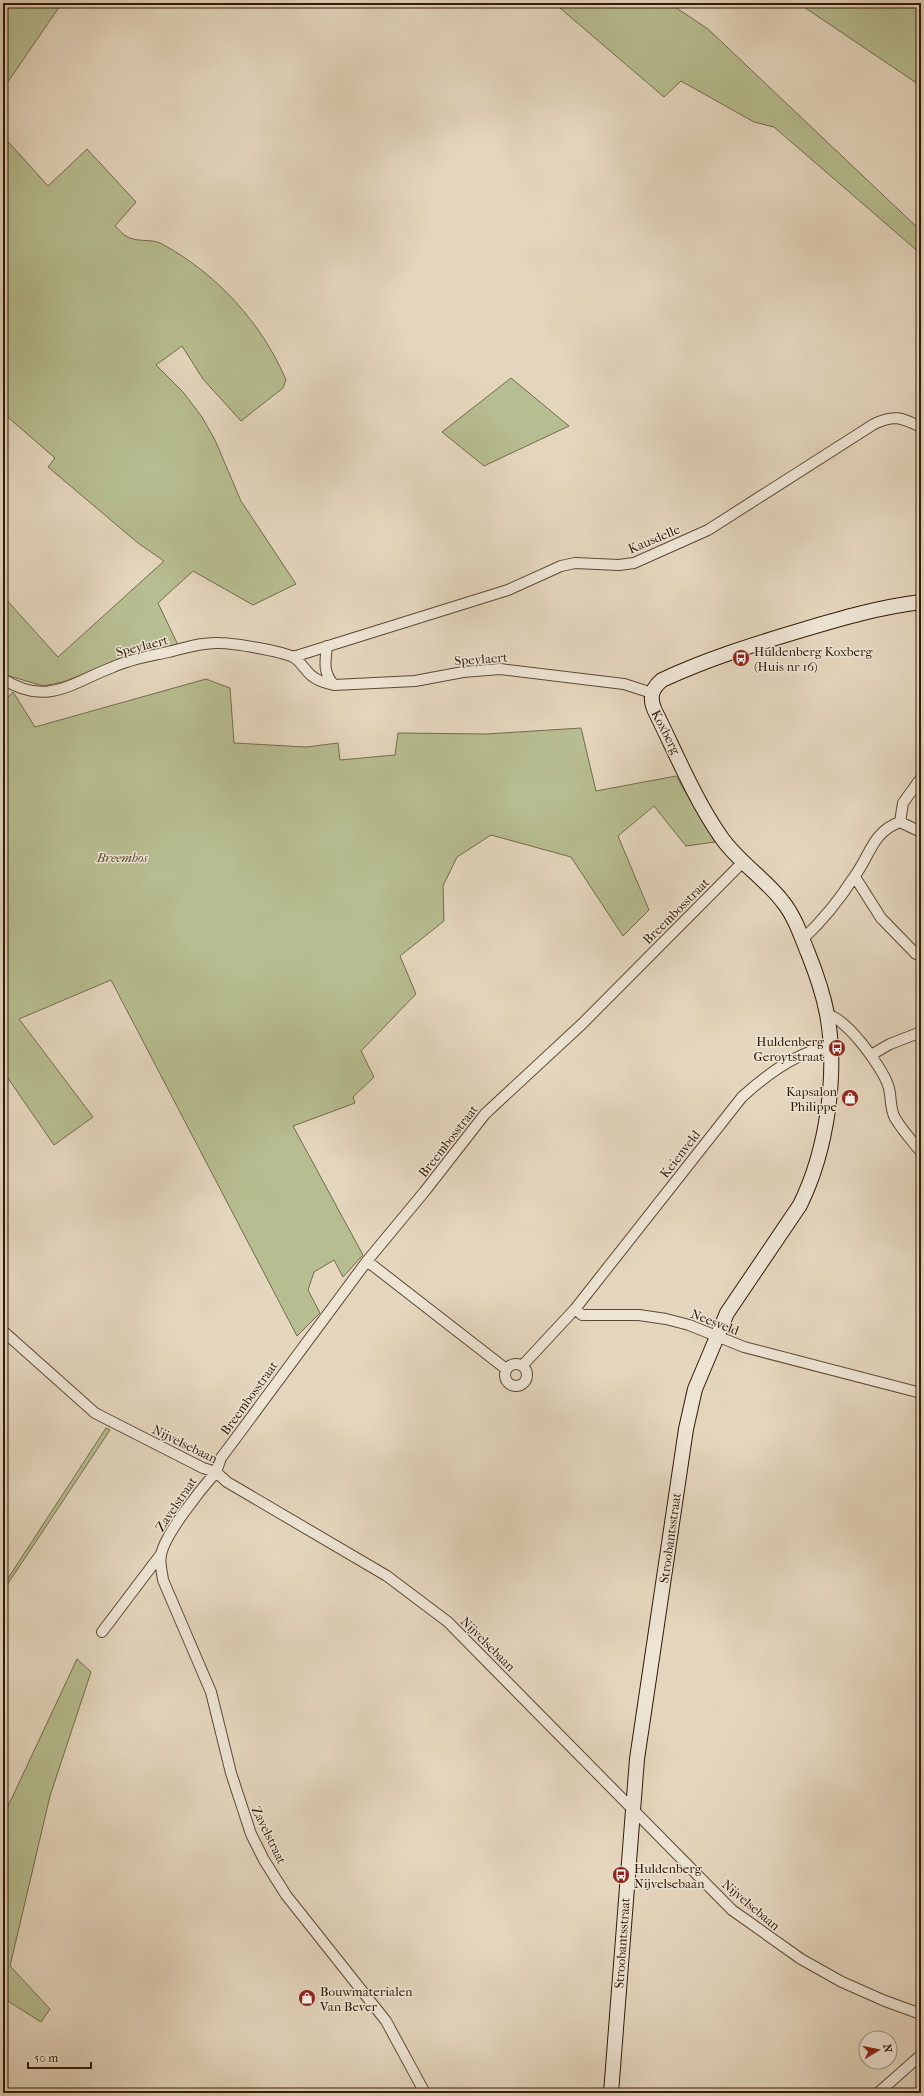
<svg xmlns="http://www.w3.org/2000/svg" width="924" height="2096" font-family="'IM FELL French Canon',serif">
<rect width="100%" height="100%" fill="#e4d6bd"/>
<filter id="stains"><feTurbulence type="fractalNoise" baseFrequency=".005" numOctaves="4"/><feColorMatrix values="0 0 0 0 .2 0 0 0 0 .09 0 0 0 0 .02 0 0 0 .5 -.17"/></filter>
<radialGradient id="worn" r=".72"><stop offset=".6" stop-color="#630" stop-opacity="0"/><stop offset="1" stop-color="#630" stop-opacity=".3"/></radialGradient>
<path fill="#b6bd90" stroke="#746b4c" d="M3,3H62L3,89Z
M554,3H669L708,29L921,231V254L774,127L754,122L681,81L664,97Z
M798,3H921V86Z
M3,136L48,186L87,149L136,202L115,226C119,229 122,234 126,236C136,243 152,238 162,244C216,273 262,323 286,380L283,388L241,421L203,379L182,346L156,365L183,392L202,417L215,440L241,501L296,584L253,605L193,571L158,603L178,645L132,655L63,682L43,686L3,674V596L58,657L164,561L138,543L48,467L55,458L3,413Z
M511,378L569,426L484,466L442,432Z
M206,679L230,688L234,743L306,747L338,743L340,760L395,755L398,733L486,734L581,728L596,791L676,776L715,842L686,846L654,806L618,836L649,910L623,936L571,857L491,835L457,857L443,886L444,921L400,956L416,994L361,1051L374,1077L353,1097L355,1103L293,1126L363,1255L343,1277L334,1260L314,1272L308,1290L320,1313L297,1336L111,980L19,1019L93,1117L54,1145L3,1071V703L13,692L35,727Z
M106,1428L110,1430L3,1591V1586Z
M77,1659L91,1672L50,1796L10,1966L50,2009L41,2022L3,1998V1817Z"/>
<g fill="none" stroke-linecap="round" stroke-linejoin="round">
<g stroke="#5e4834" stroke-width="12">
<path id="street" d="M293,657L508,590L561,566L575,563L619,565L634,563L708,530L874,424C895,414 902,418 921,427
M3,679C47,707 71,683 113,667C130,659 150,656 168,652C185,648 202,642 219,643C233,643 281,651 293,657C301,661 305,671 312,676C319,682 326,683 334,685C323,673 325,662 327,646
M334,685L415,681L463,672L500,669L624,684L652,693
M900,822L903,803L921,778
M900,822L921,832
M855,877L881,918L916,954
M803,939C822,921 840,899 854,877C870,856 872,832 900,822
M827,1015C845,1016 882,1067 888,1085C892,1095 889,1107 895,1118C902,1130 912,1141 921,1152
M871,1055L890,1044L921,1032
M367,1261L506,1369
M575,1309L582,1315H639L666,1319L689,1325L744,1347L921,1393
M3,1331L95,1413L203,1468L216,1472L227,1482L387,1576L448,1622L732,1910L801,1959L842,1982L885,2001L921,2014
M505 1375a11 11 0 1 1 22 0a11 11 0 1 1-22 0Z
M522,1366L575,1309L742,1097C765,1076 799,1050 831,1047
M216,1472L221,1458L367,1261L425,1191L485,1114L582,1024L742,863
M216,1472C202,1488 164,1535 161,1555C159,1563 162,1571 163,1580L211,1692L231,1773L251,1834L264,1860L286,1895L386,2021L425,2093
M102,1632L161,1554
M878,2093L921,2055"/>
</g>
<g stroke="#321907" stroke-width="16">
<path id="secondary" d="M611,2093L637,1759L686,1429L695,1389L727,1313L800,1205C827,1150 838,1074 827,1014C823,993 816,973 808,953C801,936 795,917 783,902C765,878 738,862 721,837C694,798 676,753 655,711C649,698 651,689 662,680C707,659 755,644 802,630C842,618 880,607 921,602"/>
</g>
<use href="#street" stroke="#ede4d4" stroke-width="10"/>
<use href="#secondary" stroke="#ede4d4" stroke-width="14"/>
</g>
<defs>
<g id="bus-disc" transform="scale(0.9)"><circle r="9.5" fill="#8f2418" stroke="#ede4d4"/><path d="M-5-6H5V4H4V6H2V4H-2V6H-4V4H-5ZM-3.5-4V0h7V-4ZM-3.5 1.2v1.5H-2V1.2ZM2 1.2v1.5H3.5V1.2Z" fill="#fff"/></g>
<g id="shop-disc" transform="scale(0.9)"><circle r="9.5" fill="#8f2418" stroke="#ede4d4"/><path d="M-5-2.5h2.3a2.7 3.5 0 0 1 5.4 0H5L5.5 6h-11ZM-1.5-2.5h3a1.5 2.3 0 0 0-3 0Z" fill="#fff"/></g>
</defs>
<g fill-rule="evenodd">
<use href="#bus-disc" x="741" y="658"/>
<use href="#bus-disc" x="837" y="1048"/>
<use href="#shop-disc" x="850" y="1098"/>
<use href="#bus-disc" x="621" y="1875"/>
<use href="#shop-disc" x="307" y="1998"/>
</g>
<g text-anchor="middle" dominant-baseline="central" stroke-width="3" stroke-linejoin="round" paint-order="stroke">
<g font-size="13" fill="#321907" stroke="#ede4d4">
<text transform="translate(654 539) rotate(-23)">Kausdelle</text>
<text transform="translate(142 646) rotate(-14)">Speylaert</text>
<text transform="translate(481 659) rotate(-4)">Speylaert</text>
<text transform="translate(666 732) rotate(63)">Koxberg</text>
<text transform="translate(676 911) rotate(-45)">Breembosstraat</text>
<text transform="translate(448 1141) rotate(-52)">Breembosstraat</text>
<text transform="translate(680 1154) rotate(-52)">Keienveld</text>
<text transform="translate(715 1322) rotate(21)">Neesveld</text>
<text transform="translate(249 1398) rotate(-54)">Breembosstraat</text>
<text transform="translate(185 1444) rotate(26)">Nijvelsebaan</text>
<text transform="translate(176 1504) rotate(-56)">Zavelstraat</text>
<text transform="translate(670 1538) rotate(-82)">Stroobantsstraat</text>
<text transform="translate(488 1644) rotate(45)">Nijvelsebaan</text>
<text transform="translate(269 1835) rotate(64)">Zavelstraat</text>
<text transform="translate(751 1905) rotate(40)">Nijvelsebaan</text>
<text transform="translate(622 1943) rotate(-86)">Stroobantsstraat</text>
</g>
<g font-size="13" fill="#321907" stroke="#ede4d4" text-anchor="start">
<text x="754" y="651">Huldenberg Koxberg<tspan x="754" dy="15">(Huis nr 16)</tspan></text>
<text x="824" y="1041" text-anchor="end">Huldenberg<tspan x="824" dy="15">Geroytstraat</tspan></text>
<text x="837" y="1091" text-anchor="end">Kapsalon<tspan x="837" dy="15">Philippe</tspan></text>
<text x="634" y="1868">Huldenberg<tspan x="634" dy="15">Nijvelsebaan</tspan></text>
<text x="320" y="1991">Bouwmaterialen<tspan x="320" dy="15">Van Bever</tspan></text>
</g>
<g font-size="13" font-style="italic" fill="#5a4a30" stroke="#ede4d4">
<text x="122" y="857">Breembos</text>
</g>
</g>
<rect width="924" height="2096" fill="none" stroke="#e4d6bd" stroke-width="16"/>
<rect x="4" y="4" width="916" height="2088" fill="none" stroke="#321907" stroke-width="2"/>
<rect x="8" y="8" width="908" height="2080" fill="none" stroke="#321907"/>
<g transform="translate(878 2050) rotate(80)"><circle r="19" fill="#ede4d4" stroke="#a29382"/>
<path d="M0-3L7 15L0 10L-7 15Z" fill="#8f2418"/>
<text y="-6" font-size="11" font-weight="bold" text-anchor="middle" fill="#321907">N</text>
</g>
<path d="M28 2062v6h63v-6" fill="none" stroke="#321907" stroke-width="2"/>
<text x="34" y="2062" font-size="12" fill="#321907" stroke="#ede4d4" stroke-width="3" paint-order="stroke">50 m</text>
<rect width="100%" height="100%" filter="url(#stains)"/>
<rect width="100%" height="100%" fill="url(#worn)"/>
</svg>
